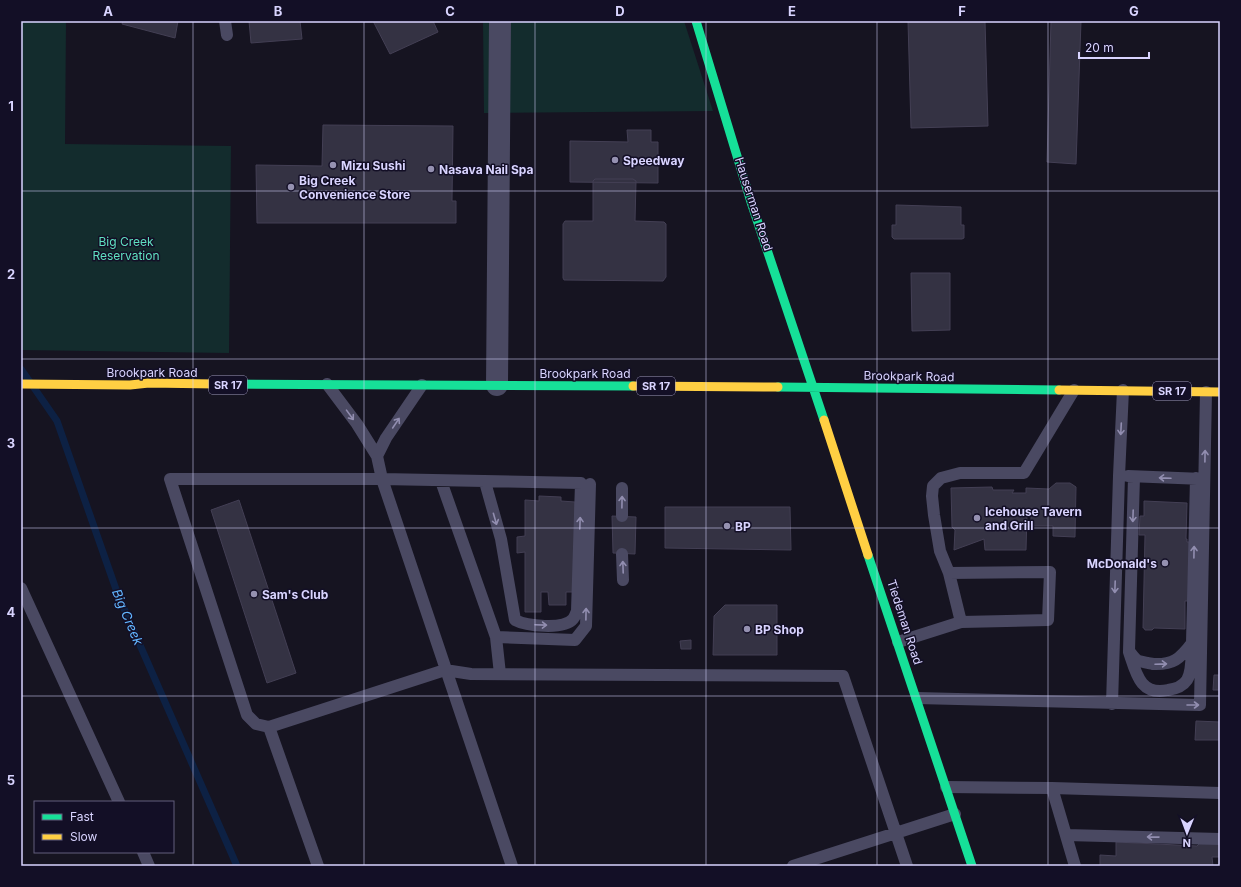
<svg xmlns="http://www.w3.org/2000/svg" width="1241" height="887" font-family="Inter,sans-serif">
<rect width="100%" height="100%" fill="#161421"/>
<path fill="#132c2d" d="M21,21H66L65,144L231,146L229,353L21,350Z
M483,21H684L713,111L484,113Z"/>
<g fill="none" stroke-linecap="round" stroke-linejoin="round">
<path stroke="#0d2144" stroke-width="7" d="M21,369L57,421L118,595L237,866"/>
</g>
<path fill="#343243" stroke="#433f54" d="M123,21H178L175,38L122,24Z
M249,21H300L302,39L251,43Z
M373,21H433L438,32L390,54Z
M908,21H985L988,126L911,128Z
M1051,21H1081L1076,164L1047,162Z
M323,125L453,126L452,201H456V223H257L256,165L322,166Z
M627,130H651V142H658V183L570,182V141L628,142Z
M595,179H633L636,181L635,221L664,222L666,224V277L663,281L564,280L563,278V224L565,221H593V181Z
M896,205L961,207V225H964V238L962,239H894L892,237V225H896Z
M911,273H950V330L912,331Z
M1056,483H1070L1076,487L1075,537L1053,536V526H1031V515H1027L1026,550H985L984,539L954,550L955,530L952,527L951,488L992,487L993,490H1014L1012,493H1026V488L1049,489Z
M539,496L561,497V501L575,502L574,592H566V605H549L548,592H541V612H525V552L517,553V537L525,536V500L539,501Z
M239,500L296,673L267,683L211,510Z
M1144,501L1187,503L1186,539H1187V542H1191L1190,601H1185V629L1154,628L1152,630H1145L1144,628H1143L1145,535H1139L1140,516H1144Z
M665,507H790L791,550L665,548Z
M612,516L636,517L635,554L613,553Z
M725,605H777V655H713L714,616Z
M691,640V649H681L680,641Z
M1214,675H1220V690H1213Z
M1196,721L1220,722V740H1195Z
M1116,842L1197,846L1201,842H1220V857H1212L1213,866H1100V855L1116,856Z"/>
<g fill="none" stroke-linecap="round" stroke-linejoin="round">
<path stroke="#4a4962" stroke-width="12" d="M225,21L227,35
M327,384L357,424L377,456L382,479L512,866
M377,456L386,438L422,385
M1128,476L1203,479
M1134,477L1129,651C1131,653 1134,658 1137,660C1141,662 1148,663 1153,664C1173,665 1180,659 1192,643L1196,478
M441,481L496,637L500,674
M485,482L501,539L515,620C526,626 564,630 573,619C575,617 576,613 577,611L581,483L382,479H170L247,715L256,724L269,727L445,670L471,674L843,676L907,866
M622,516V488
M622,554L623,580
M949,573L961,622
M21,588L119,802
M496,637L575,640L586,626L590,484
M898,642L961,622L1048,620L1050,572L949,573L940,551L934,515L932,496L933,486L941,478L960,473H1024L1074,390
M1129,652C1136,673 1140,696 1168,690C1175,689 1183,686 1187,680C1193,670 1191,654 1192,643
M917,698L1200,705L1206,392
M1112,704L1119,476L1123,390
M269,727L318,866
M946,787L1052,788L1220,793
M1052,788L1075,866
M1066,835L1220,839
M143,852L149,866
M793,866L955,814"/>
<path stroke="#4a4962" stroke-width="22" d="M497,385L500,21"/>
<path stroke="#16e098" stroke-width="9" d="M696,21L751,202L824,420
M216,384L633,386
M778,387L1059,390
M868,555L972,866"/>
<path stroke="#ffcf43" stroke-width="9" d="M21,384L130,385L149,383L216,384
M633,386L778,387
M1059,390L1220,392
M824,420L868,555"/>
</g>
<defs><path id="oneway-shaft" d="M-6 0H5M1.5-3L5.5 0L1.5 3" fill="none" stroke-width="1.6" stroke-linecap="round" stroke-linejoin="round"/></defs>
<g stroke="#928eb0">
<use href="#oneway-shaft" transform="translate(350 415) rotate(54)"/>
<use href="#oneway-shaft" transform="translate(396 423) rotate(-56)"/>
<use href="#oneway-shaft" transform="translate(1121 429) rotate(93)"/>
<use href="#oneway-shaft" transform="translate(1205 456) rotate(-89)"/>
<use href="#oneway-shaft" transform="translate(1165 478) rotate(-178)"/>
<use href="#oneway-shaft" transform="translate(622 502) rotate(-89)"/>
<use href="#oneway-shaft" transform="translate(1133 516) rotate(92)"/>
<use href="#oneway-shaft" transform="translate(495 519) rotate(74)"/>
<use href="#oneway-shaft" transform="translate(580 523) rotate(-88)"/>
<use href="#oneway-shaft" transform="translate(1194 552) rotate(-89)"/>
<use href="#oneway-shaft" transform="translate(623 567) rotate(-92)"/>
<use href="#oneway-shaft" transform="translate(1115 587) rotate(92)"/>
<use href="#oneway-shaft" transform="translate(586 614) rotate(-89)"/>
<use href="#oneway-shaft" transform="translate(541 625) rotate(2)"/>
<use href="#oneway-shaft" transform="translate(1161 664) rotate(-2)"/>
<use href="#oneway-shaft" transform="translate(1193 705)"/>
<use href="#oneway-shaft" transform="translate(1153 837) rotate(-179)"/>
</g>
<path fill="none" stroke="#d9d4ff" stroke-width="1" stroke-opacity="0.55" d="M193,21V866M364,21V866M535,21V866M706,21V866M877,21V866M1048,21V866M21,191H1220M21,359H1220M21,528H1220M21,696H1220"/>
<g fill="#9591b1" stroke="#130f26" stroke-width="1.5">
<circle cx="615" cy="160" r="4"/>
<circle cx="333" cy="165" r="4"/>
<circle cx="431" cy="169" r="4"/>
<circle cx="291" cy="187" r="4"/>
<circle cx="977" cy="518" r="4"/>
<circle cx="727" cy="526" r="4"/>
<circle cx="1165" cy="563" r="4"/>
<circle cx="254" cy="594" r="4"/>
<circle cx="747" cy="629" r="4"/>
</g>
<g text-anchor="middle" dominant-baseline="central" stroke-width="3" stroke-linejoin="round" paint-order="stroke">
<g fill="#130f26" stroke="#9e99be" stroke-width="1">
<rect x="209" y="376" width="38" height="18" rx="3"/>
<rect x="637" y="377" width="38" height="18" rx="3"/>
<rect x="1153" y="382" width="38" height="18" rx="3"/>
</g>
<g font-size="11" font-weight="bold" fill="#d9d4ff">
<text x="228" y="385">SR 17</text>
<text x="656" y="386">SR 17</text>
<text x="1172" y="391">SR 17</text>
</g>
<g font-size="12" font-weight="bold" fill="#d9d4ff" stroke="#130f26" text-anchor="start">
<text x="623" y="160">Speedway</text>
<text x="341" y="165">Mizu Sushi</text>
<text x="439" y="169">Nasava Nail Spa</text>
<text x="299" y="180">Big Creek<tspan x="299" dy="14">Convenience Store</tspan></text>
<text x="985" y="511">Icehouse Tavern<tspan x="985" dy="14">and Grill</tspan></text>
<text x="735" y="526">BP</text>
<text x="1157" y="563" text-anchor="end">McDonald's</text>
<text x="262" y="594">Sam's Club</text>
<text x="755" y="629">BP Shop</text>
</g>
<g font-size="12" fill="#d9d4ff" stroke="#130f26">
<text transform="translate(754 204) rotate(72)">Hauserman Road</text>
<text x="152" y="372">Brookpark Road</text>
<text x="585" y="373">Brookpark Road</text>
<text transform="translate(909 376) rotate(1)">Brookpark Road</text>
<text transform="translate(905 622) rotate(72)">Tiedeman Road</text>
</g>
<g font-size="12" fill="#5fe0c0" stroke="#130f26">
<text x="126" y="241">Big Creek<tspan x="126" dy="14">Reservation</tspan></text>
</g>
<g font-size="13" font-style="italic" fill="#62b6ff" stroke="#130f26">
<text transform="translate(128 617) rotate(67)">Big Creek</text>
</g>
</g>
<rect width="1241" height="887" fill="none" stroke="#130f26" stroke-width="44"/>
<rect x="34" y="801" width="140" height="52" fill="#130f26" stroke="#625e7d"/>
<rect x="42" y="814" width="20" height="6" fill="#16e098" stroke="#625e7d"/>
<text x="70" y="821" font-size="12" fill="#d9d4ff">Fast</text>
<rect x="42" y="834" width="20" height="6" fill="#ffcf43" stroke="#625e7d"/>
<text x="70" y="841" font-size="12" fill="#d9d4ff">Slow</text>
<g transform="translate(1187 833) rotate(181)" stroke="#130f26" stroke-width="3" paint-order="stroke">
<path d="M0-3L7 15L0 10L-7 15Z" fill="#d9d4ff"/>
<text y="-6" font-size="11" font-weight="bold" text-anchor="middle" fill="#d9d4ff">N</text>
</g>
<path d="M1079 52v6h70v-6" fill="none" stroke="#d9d4ff" stroke-width="2"/>
<text x="1085" y="52" font-size="12" fill="#d9d4ff" stroke="#130f26" stroke-width="3" paint-order="stroke">20 m</text>
<rect x="22" y="22" width="1197" height="843" fill="none" stroke="#d9d4ff" stroke-width="1.5"/>
<g font-size="13" text-anchor="middle" font-weight="bold" fill="#d9d4ff">
<text x="108" y="16">A</text>
<text x="278" y="16">B</text>
<text x="450" y="16">C</text>
<text x="620" y="16">D</text>
<text x="792" y="16">E</text>
<text x="962" y="16">F</text>
<text x="1134" y="16">G</text>
<text x="11" y="111">1</text>
<text x="11" y="279">2</text>
<text x="11" y="448">3</text>
<text x="11" y="617">4</text>
<text x="11" y="785">5</text>
</g>
</svg>
